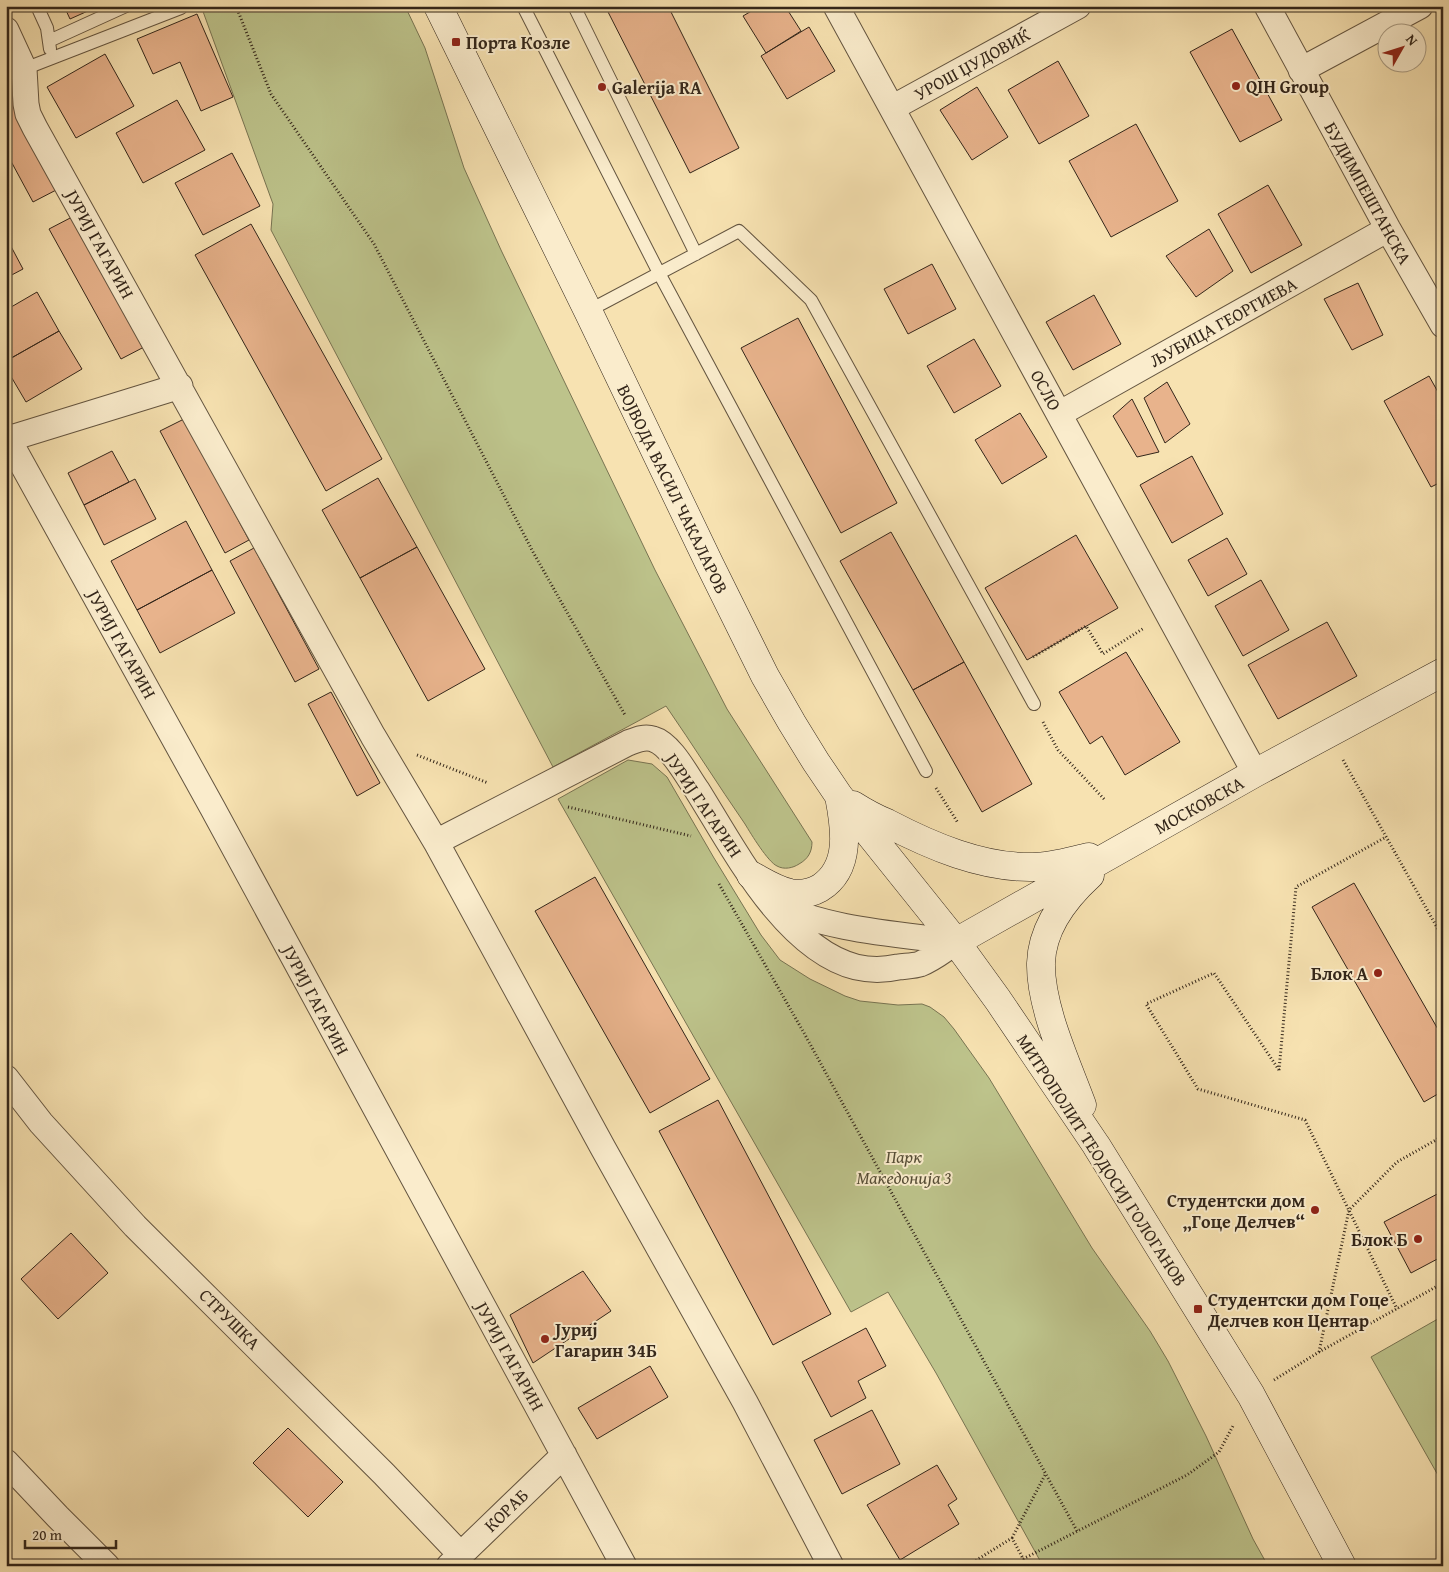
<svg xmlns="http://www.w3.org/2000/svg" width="1449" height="1572" font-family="'Gentium Book Plus',serif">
<rect width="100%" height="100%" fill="#f7e2b1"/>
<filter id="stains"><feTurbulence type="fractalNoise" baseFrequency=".004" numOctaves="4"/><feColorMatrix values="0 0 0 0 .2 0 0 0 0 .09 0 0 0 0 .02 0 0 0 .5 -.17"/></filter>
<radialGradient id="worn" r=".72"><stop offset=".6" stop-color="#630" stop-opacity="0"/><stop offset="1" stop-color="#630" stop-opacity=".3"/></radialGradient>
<path fill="#bdc38b" stroke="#787452" d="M201,6H405L425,48L464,168L501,250L655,570L727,709L812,842C812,852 808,859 799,864C793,868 784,870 777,866C768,862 751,834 745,824C718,785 693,745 666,706L553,767L271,230L273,204Z
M628,760L652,764L667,777L714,858L761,935L780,960L810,979L845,996L860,1001L898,1005L922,1004L930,1007L944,1017L954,1029L989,1078L1092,1248L1150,1331L1168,1361L1206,1436L1253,1539L1268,1566H1043L936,1373L888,1292L851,1312L558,799Z
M1443,1316V1484L1371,1357Z"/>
<path fill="#e8b38c" stroke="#33261a" d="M64,6H99L70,19Z
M605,6H668L739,148L690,173Z
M760,6H785L801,31L766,53L743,16Z
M197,14L233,97L201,111L180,62L153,74L137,39Z
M809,27L835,71L787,99L761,56Z
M1232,29L1282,120L1240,142L1190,52Z
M105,54L134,106L76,138L47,87Z
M1058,61L1089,116L1039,144L1008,90Z
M977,87L1008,137L972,160L940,110Z
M11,95L60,188L33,202L6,152V97Z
M177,100L205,150L143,183L116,133Z
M1136,124L1178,201L1111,237L1069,161Z
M232,153L260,206L203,235L175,183Z
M1268,185L1302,245L1251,273L1218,214Z
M74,216L146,346L121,359L49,229Z
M251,224L382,459L326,491L195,255Z
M1209,229L1233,271L1196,297L1166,256Z
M6,237L23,269L6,278Z
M932,264L956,309L908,334L884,289Z
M1358,283L1383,335L1352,350L1324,299Z
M37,292L59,331L6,361V310Z
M1094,295L1121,344L1073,370L1046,322Z
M798,318L897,503L841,533L741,348Z
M59,331L82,369L26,402L6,368V361Z
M974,339L1001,386L954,413L927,366Z
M1429,376L1443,401V481L1431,487L1384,401Z
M1167,382L1190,424L1165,443L1144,398Z
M1132,399L1159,452L1137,457L1113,416Z
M1020,413L1047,457L1002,484L975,440Z
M184,419L249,540L225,553L160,431Z
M112,451L129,482L84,505L68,473Z
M1192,456L1223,514L1172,543L1140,485Z
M378,478L417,547L360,578L322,510Z
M135,479L156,519L104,545L84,505Z
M186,521L212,570L137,610L111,561Z
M891,532L964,662L913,690L840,561Z
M1076,535L1118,608L1027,660L985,588Z
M1227,538L1247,574L1208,596L1188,560Z
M417,547L485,669L428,701L360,578Z
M254,548L319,669L295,682L230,561Z
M212,570L235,613L160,653L137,610Z
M1261,580L1289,630L1243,656L1215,606Z
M1327,622L1357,676L1278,719L1248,665Z
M1126,652L1180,742L1125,775L1102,736L1090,744L1059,692Z
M964,662L1032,784L982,812L913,690Z
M331,692L380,783L357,796L308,704Z
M595,877L710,1079L650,1113L535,911Z
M1354,883L1443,1038V1091L1424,1102L1312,907Z
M718,1100L831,1314L773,1345L659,1131Z
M1443,1191V1256L1411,1273L1384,1222Z
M71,1233L108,1273L58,1319L21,1279Z
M583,1271L611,1311L533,1363L510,1315Z
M866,1328L886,1366L858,1381L866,1398L831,1417L802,1362Z
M650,1366L668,1397L597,1439L578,1408Z
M872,1410L900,1464L842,1494L814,1440Z
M288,1428L343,1482L308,1517L253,1463Z
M937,1465L957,1499L948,1505L959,1524L900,1560L867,1505Z
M6,1557L14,1566H6Z"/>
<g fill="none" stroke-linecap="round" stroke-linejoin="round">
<g stroke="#645540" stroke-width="14">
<path id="lane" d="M37,6L47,28L50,49
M523,6L659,273L926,771
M574,6L696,254
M49,41L126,6
M24,69L181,8
M588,311L739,231L811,300L1034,704"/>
</g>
<g stroke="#645540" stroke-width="27">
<path id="street" d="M836,6L1255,773
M1267,6L1388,229L1443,325
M6,30L24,69L26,104L28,114L35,128L373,736L436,842L603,1148L745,1402L831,1566
M1301,70L1420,6
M892,108L1078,6
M1059,414L1388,229
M6,435L212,807L624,1566
M8,439L180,386
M436,842L628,743C636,740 644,736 653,739C671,744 687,776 697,790C734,849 785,949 856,967C869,970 885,970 898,967C905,966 914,966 920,964C933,959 945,949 956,942
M775,904C826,930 899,934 956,942
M6,1078L41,1123L135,1226L384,1474L460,1554
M6,1462L58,1517L107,1566
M449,1566L564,1455"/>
</g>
<g stroke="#33261a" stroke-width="29">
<path id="secondary" d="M438,6L588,311L709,563L765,676L792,723L816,762L839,796L956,942L998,1000L1096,1145L1251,1395L1342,1566
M853,805C864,812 875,818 887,823C931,846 982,868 1033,867C1052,867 1071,861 1089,857
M751,875C764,882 776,890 790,893C801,895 811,893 820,888C852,868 845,827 839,796
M956,942L1255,773L1443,672
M1082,1105C1067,1064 1040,1007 1041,963C1042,928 1066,897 1090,875"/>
</g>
<path stroke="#33261a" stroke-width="3" stroke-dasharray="1 2.5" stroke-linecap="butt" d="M236,6L271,94L374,244L533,552L625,715
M1033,657L1086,626L1103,654L1144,628
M1043,722L1058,750L1105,800
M417,755L488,783
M1343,760L1443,938
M936,788L958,823
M568,807L691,836
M719,884L804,1033L1077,1531
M1279,1070L1214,973L1146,1004L1198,1089L1305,1120L1397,1309
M1279,1070L1296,887L1386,837
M1319,1352L1349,1210L1397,1162L1443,1136
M1274,1380L1319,1352L1443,1283
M1012,1538L1045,1475
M1023,1559L1187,1475L1219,1452L1234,1424
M967,1566L1012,1538L1027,1566"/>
<use href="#lane" stroke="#faeccc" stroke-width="12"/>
<use href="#street" stroke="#faeccc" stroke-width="25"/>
<use href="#secondary" stroke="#faeccc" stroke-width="28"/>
</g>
<g fill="#8f2418" stroke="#faeccc" stroke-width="2">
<rect x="451" y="37" width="10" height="10" rx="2.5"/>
<circle cx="1236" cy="86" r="5"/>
<circle cx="602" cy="87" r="5"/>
<circle cx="1378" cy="973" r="5"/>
<circle cx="1315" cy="1210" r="5"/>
<circle cx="1418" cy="1239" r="5"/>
<rect x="1193" y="1304" width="10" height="10" rx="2.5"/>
<circle cx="545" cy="1339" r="5"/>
</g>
<g text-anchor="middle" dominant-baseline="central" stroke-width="4" stroke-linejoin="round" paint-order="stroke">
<g font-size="18" font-weight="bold" fill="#33261a" stroke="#faeccc" text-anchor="start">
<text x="466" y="42">Порта Козле</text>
<text x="1246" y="86">QIH Group</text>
<text x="612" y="87">Galerija RA</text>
<text x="1368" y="973" text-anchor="end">Блок А</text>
<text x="1305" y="1200" text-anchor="end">Студентски дом<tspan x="1305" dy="21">„Гоце Делчев“</tspan></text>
<text x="1408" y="1239" text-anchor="end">Блок Б</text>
<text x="1208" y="1299">Студентски дом Гоце<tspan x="1208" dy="21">Делчев кон Центар</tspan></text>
<text x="555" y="1329">Јуриј<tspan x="555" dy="21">Гагарин 34Б</tspan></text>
</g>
<g font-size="18" fill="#33261a" stroke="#faeccc">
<text transform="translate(972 64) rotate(-29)">УРОШ ЏУДОВИЌ</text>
<text transform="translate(1368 193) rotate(61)">БУДИМПЕШТАНСКА</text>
<text transform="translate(100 244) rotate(61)">ЈУРИЈ ГАГАРИН</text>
<text transform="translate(1223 322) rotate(-29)">ЉУБИЦА ГЕОРГИЕВА</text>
<text transform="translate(1046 390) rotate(61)">ОСЛО</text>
<text transform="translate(673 489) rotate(64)">ВОЈВОДА ВАСИЛ ЧАКАЛАРОВ</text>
<text transform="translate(122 644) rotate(61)">ЈУРИЈ ГАГАРИН</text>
<text transform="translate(704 805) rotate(56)">ЈУРИЈ ГАГАРИН</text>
<text transform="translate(1199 805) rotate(-29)">МОСКОВСКА</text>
<text transform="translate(316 1000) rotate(62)">ЈУРИЈ ГАГАРИН</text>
<text transform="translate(1102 1160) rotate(57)">МИТРОПОЛИТ ТЕОДОСИЈ ГОЛОГАНОВ</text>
<text transform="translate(230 1319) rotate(45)">СТРУШКА</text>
<text transform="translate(510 1356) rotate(61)">ЈУРИЈ ГАГАРИН</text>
<text transform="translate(506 1510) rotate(-44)">КОРАБ</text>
</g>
<g font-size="18" font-style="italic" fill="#564d36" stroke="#faeccc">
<text x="904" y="1156">Парк<tspan x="904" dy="21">Македонија 3</tspan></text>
</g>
</g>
<rect width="1449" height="1572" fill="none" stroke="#f7e2b1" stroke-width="25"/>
<rect x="8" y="8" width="1434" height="1557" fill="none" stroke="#33261a" stroke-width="2.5"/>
<rect x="12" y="12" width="1424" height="1547" fill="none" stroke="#33261a"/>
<g transform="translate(1402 48) rotate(51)"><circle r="24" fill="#faeccc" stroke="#aa9d85"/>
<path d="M0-4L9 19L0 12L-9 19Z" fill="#8f2418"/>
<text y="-8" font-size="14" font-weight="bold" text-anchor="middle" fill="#33261a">N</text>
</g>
<path d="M25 1540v8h91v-8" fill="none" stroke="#33261a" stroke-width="2.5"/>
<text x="32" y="1540" font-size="15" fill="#33261a" stroke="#faeccc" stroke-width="4" paint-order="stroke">20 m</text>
<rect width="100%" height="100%" filter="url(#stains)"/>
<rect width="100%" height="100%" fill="url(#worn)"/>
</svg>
